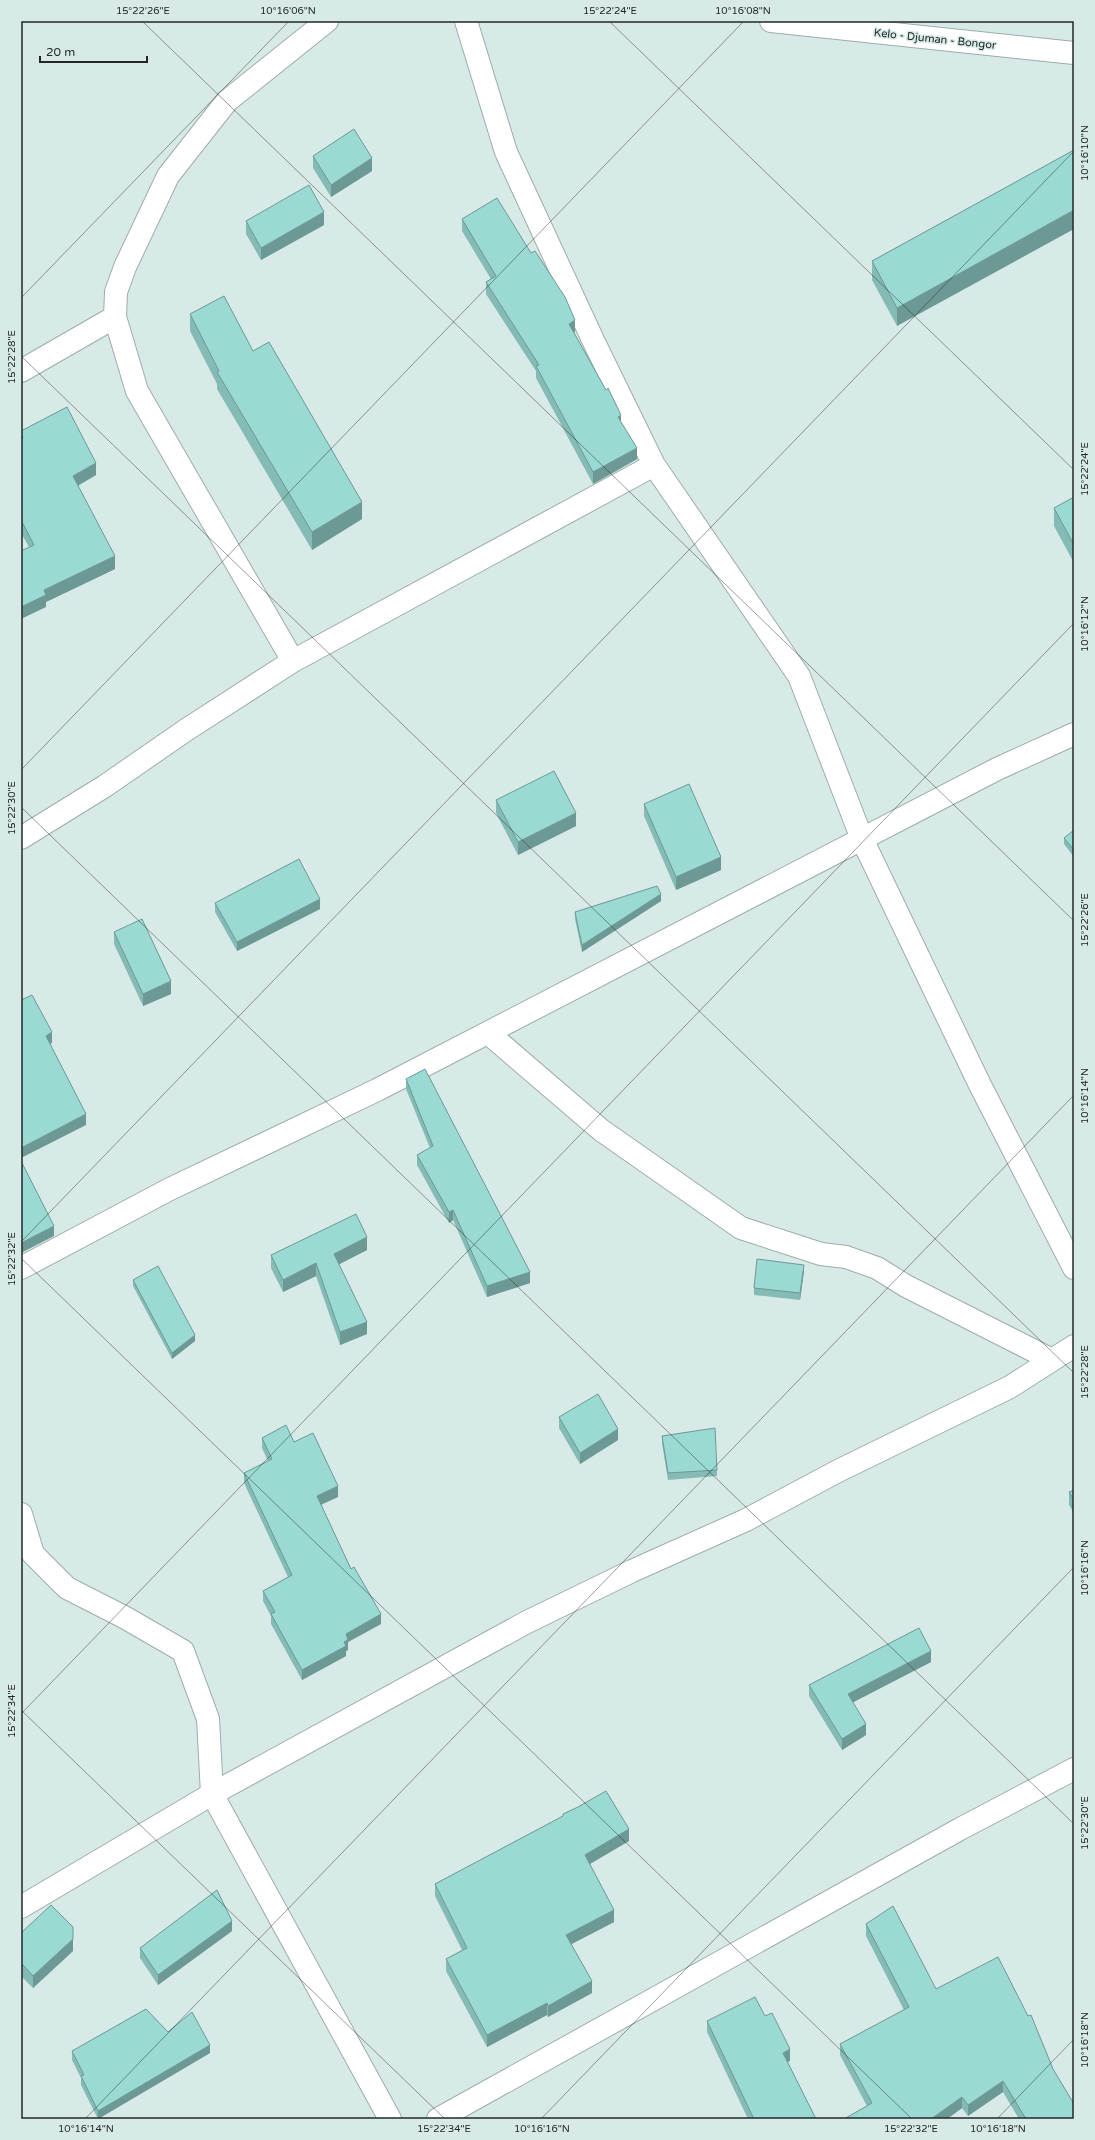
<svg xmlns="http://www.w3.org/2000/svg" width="1095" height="2140" font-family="'Varela Round',sans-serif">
<rect width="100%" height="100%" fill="#d8eae7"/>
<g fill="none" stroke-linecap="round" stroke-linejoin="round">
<g stroke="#9cadaa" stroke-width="24">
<path id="street" d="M466,21L506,152L593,340L654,465L799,676L862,839L980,1085L1074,1268
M21,371L115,317
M293,661L137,391L115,317L116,292L125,267L168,176L227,101L327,21
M21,838L105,786L186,730L293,661L654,465
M488,1033L601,1130L741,1228L821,1254L846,1257L877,1268L906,1286L1052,1360
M21,1268L168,1190L377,1090L997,769L1074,734
M21,1514L33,1554L67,1588L124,1617L183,1651L208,1719L212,1794L390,2119
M21,1907L212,1794L527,1622L632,1571L746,1520L838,1471L1010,1387L1074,1346
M438,2119L960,1829L1074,1769"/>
</g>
<g stroke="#9cadaa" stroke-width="24">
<path id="highway" d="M771,21L1074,53"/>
</g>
<use href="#street" stroke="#fff" stroke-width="22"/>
<use href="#highway" stroke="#fff" stroke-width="22"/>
</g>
<path fill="#84bbb5" d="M1074,150L897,326L872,280V261Z
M313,156L372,171L331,197L313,168Z
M462,219L575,332L574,333L621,423L637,459L593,484L536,378V371L486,294V282L491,279L462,231Z
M246,221L324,225L261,260L246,234Z
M190,314L253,351L362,519L312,550L217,389V384L190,331Z
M21,431L96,475L78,486L115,569L46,602V607L29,547L21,533Z
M1074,497V563L1054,526V508Z
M496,800L576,826L518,855L496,813Z
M644,804L721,870L676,890L644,816Z
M1074,830V857L1064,844V838Z
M661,901L582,952L575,919V912Z
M215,903L320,909L237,951L215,912Z
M114,932L171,994L143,1006L114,944Z
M406,1079L530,1283L487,1297L453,1220L449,1223L417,1165V1155L430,1148L406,1089Z
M367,1250L339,1264L367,1334L340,1345L316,1276L283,1292L271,1268V1255Z
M804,1271L800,1300L754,1295V1288Z
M133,1280L195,1341L172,1359L133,1286Z
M559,1417L618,1440L580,1464L559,1428Z
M662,1436L717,1470V1476L668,1480L662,1443Z
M262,1438L294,1442L338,1497L321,1505L351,1569L381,1624L348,1642V1650L346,1651V1656L302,1680L271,1624V1616L263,1601V1591L288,1577L244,1483V1473L268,1461L262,1448Z
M1074,1490V1513L1069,1505V1492Z
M931,1662L853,1702L866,1735L842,1750L809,1696V1685Z
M563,1814L629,1841L589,1864L614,1922L571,1944L592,1993L548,2017L547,2015L487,2047L446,1971V1959L462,1950L435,1896V1884L563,1816Z
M866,1924L936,1989L1053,2069L1074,2119H1019L1003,2092L968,2116L962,2108L947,2119H844L867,2106L840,2055V2044L904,2010L866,1936Z
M232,1931L158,1985L140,1958V1948Z
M21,1933L73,1951L33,1988L21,1976Z
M765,2016L790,2061L787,2062L816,2119H748L707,2032V2021Z
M168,2032L210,2053L98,2119L81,2085V2078L72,2060V2051Z"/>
<path fill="#6c9994" d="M372,158V171L331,197V185Z
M1074,210V229L897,326V308Z
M324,212V225L261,260V248Z
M575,320V332L569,336V324Z
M621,415V426L618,417Z
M637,448V459L593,484V472Z
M96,463V475L73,488V476Z
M362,502V519L312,550V532Z
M115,556V569L46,602V607L21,619V607L44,590Z
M576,813V826L518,855V842Z
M721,857V870L676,890V877Z
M661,894V901L582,952V945Z
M320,899V909L237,951V942Z
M171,981V994L143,1006V994Z
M52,1032V1043L46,1046V1036Z
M86,1114V1125L21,1158V1148Z
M453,1210V1220L449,1223V1212Z
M54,1226V1236L21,1253V1243Z
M367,1237V1250L334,1267V1254Z
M316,1263V1276L283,1292V1280Z
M804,1265V1271L800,1300V1293Z
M530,1272V1283L487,1297V1286Z
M367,1322V1334L340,1345V1332Z
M195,1335V1341L172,1359V1353Z
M618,1429V1440L580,1464V1453Z
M338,1486V1497L317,1506V1496Z
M381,1614V1624L348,1642V1650L346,1651V1656L302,1680V1670L344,1642L346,1634Z
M931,1651V1662L848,1705V1694Z
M866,1724V1735L842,1750V1739Z
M629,1829V1841L585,1867V1855Z
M614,1910V1922L566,1947V1935Z
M232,1921V1931L158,1985V1975Z
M73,1939V1951L33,1988V1976Z
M592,1981V1993L548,2017V2006Z
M547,2003V2015L487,2047V2035Z
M210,2045V2053L98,2119V2111Z
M790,2049V2061L783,2064V2053Z
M1003,2081V2092L968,2116V2105Z
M962,2097V2108L947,2119H931Z"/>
<path fill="#9adad3" stroke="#6c9994" d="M354,129L372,158L331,185L313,156Z
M1074,150V210L897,308L872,261Z
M309,185L324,212L261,248L246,221Z
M497,198L531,253L535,251L565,297L575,320L569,324L606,390L608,388L621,415L618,417L637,448L593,472L536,366L539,365L486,282L496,276L462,219Z
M224,296L253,351L269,342L362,502L312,532L217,372L219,371L190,314Z
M67,407L96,463L73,476L115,556L44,590L46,595L21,607V551L34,545L21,520V439L23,438L21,434V431Z
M1074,497V545L1054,508Z
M554,771L576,813L518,842L496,800Z
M689,784L721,857L676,877L644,804Z
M1074,830V850L1064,838Z
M299,859L320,899L237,942L215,903Z
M657,886L661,894L582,945L575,912Z
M142,919L171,981L143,994L114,932Z
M32,995L52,1032L46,1036L86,1114L21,1148V1000Z
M425,1069L530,1272L487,1286L453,1210L449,1212L417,1155L433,1146L406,1079Z
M21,1161L54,1226L21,1243Z
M356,1214L367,1237L334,1254L367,1322L340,1332L316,1263L283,1280L271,1255Z
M757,1259L804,1265L800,1293L754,1288Z
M158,1266L195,1335L172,1353L133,1280Z
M598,1394L618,1429L580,1453L559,1417Z
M286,1425L294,1442L313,1433L338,1486L317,1496L351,1569L354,1567L381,1614L346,1634L348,1640L344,1642L346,1646L302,1670L271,1614L275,1612L263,1591L292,1575L244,1473L272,1459L262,1438Z
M715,1428L717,1470L668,1473L662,1436Z
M1074,1490V1500L1069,1492Z
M919,1628L931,1651L848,1694L866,1724L842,1739L809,1685Z
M606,1791L629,1829L585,1855L614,1910L566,1935L592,1981L548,2006L547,2003L487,2035L446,1959L467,1948L435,1884L563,1816V1814L578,1807Z
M217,1890L232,1921L158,1975L140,1948Z
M51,1905L73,1927V1939L33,1976L21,1963V1933Z
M893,1906L936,1989L998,1957L1028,2016L1031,2015L1053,2069L1074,2104V2119H1026L1003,2081L968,2105L962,2097L931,2119H844L872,2103L840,2044L909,2007L866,1924Z
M755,1997L765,2016L772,2013L790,2049L783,2053L816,2119H754L707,2021Z
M146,2009L168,2032L192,2012L210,2045L98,2111L81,2076L84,2075L72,2051Z"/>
<path fill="none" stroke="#212827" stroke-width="1" stroke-opacity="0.45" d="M142,21L1074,921M609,21L1074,470M21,298L289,21M21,356L1074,1373M21,770L744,21M21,807L1074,1824M21,1242L1074,151M21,1258L912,2119M21,1710L445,2119M21,1714L1074,623M85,2119L1074,1095M541,2119L1074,1567M997,2119L1074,2039"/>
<g text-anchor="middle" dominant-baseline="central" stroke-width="3" stroke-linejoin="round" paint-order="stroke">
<g font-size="11" fill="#212827" stroke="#d8eae7">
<text transform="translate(935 39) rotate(6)">Kelo - Djuman - Bongor</text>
</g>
</g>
<rect width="1095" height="2140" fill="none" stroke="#d8eae7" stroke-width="44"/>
<path d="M40 56v6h107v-6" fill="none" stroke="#212827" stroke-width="2"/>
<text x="46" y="56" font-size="12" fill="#212827" stroke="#d8eae7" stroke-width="3" paint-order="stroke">20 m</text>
<rect x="22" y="22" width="1051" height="2096" fill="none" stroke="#212827" stroke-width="1.5"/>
<g font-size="10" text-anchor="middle" fill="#212827">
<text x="143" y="14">15°22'26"E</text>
<text x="288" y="14">10°16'06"N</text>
<text x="610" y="14">15°22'24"E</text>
<text x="743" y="14">10°16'08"N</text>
<text transform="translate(1084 153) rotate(-90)" y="4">10°16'10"N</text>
<text transform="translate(11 357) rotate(-90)" y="4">15°22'28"E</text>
<text transform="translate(1084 469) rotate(-90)" y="4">15°22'24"E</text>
<text transform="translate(1084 624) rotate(-90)" y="4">10°16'12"N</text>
<text transform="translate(11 808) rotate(-90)" y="4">15°22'30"E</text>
<text transform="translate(1084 920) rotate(-90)" y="4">15°22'26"E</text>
<text transform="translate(1084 1096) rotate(-90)" y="4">10°16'14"N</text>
<text transform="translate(11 1259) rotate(-90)" y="4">15°22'32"E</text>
<text transform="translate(1084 1372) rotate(-90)" y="4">15°22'28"E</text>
<text transform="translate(1084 1568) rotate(-90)" y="4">10°16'16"N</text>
<text transform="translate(11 1711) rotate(-90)" y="4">15°22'34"E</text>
<text transform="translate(1084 1823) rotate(-90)" y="4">15°22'30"E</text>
<text transform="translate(1084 2040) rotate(-90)" y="4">10°16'18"N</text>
<text x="86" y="2132">10°16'14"N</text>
<text x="444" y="2132">15°22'34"E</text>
<text x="542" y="2132">10°16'16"N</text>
<text x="911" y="2132">15°22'32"E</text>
<text x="998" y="2132">10°16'18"N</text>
</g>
</svg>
